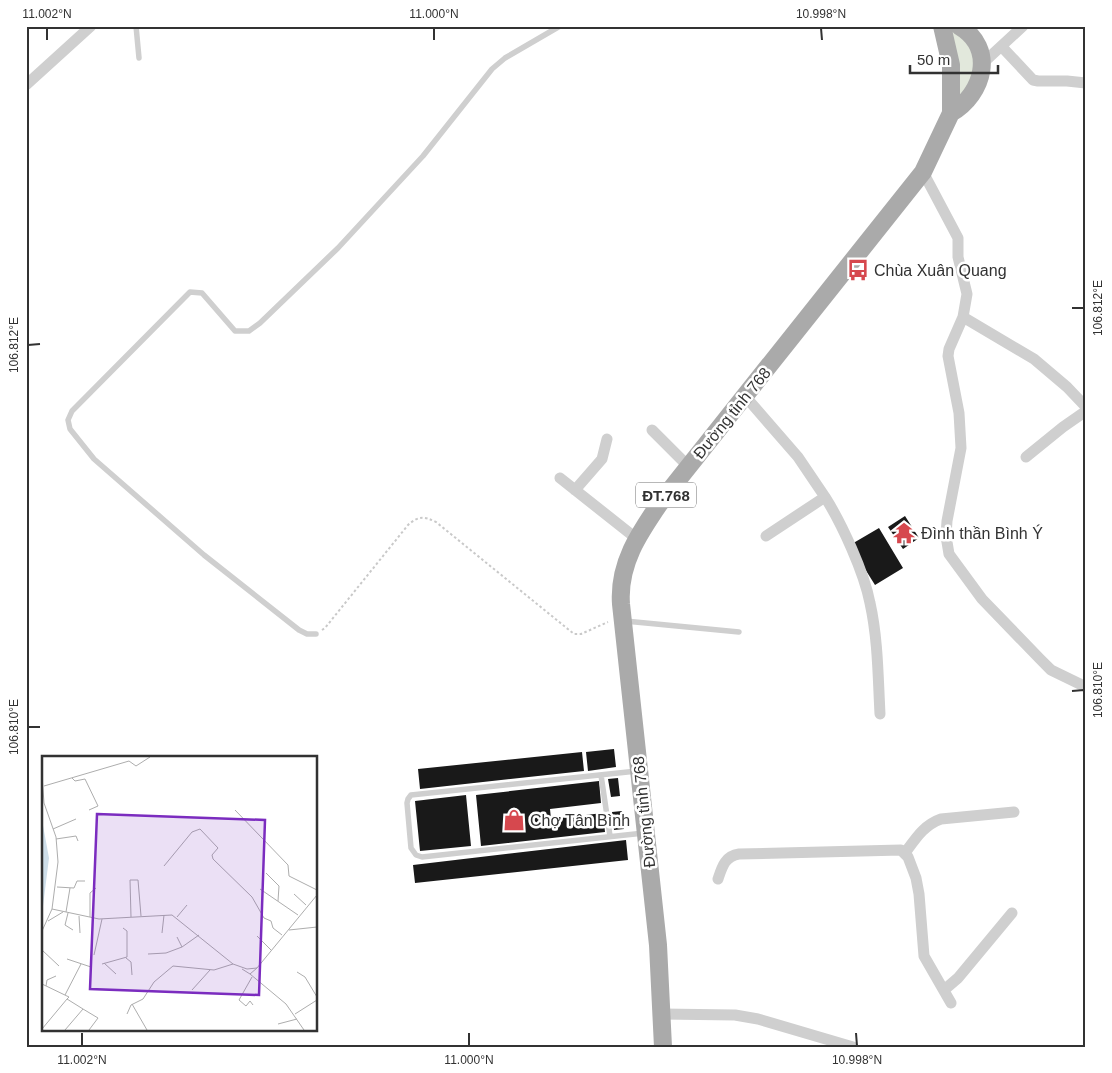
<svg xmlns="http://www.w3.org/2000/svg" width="1112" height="1073" font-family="Arial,sans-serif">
<rect width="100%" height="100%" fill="#fff"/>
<path fill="#e2e8dc" d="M948,29C965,36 978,54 974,73C973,82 963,93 959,100Z"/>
<path fill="#191919" d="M905,516L919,538L903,549L888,527Z
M879,528L903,568L875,585L850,545Z
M614,749L616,767L588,771L586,752Z
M582,752L584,771L420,789L418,769Z
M618,778L620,796L611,797L608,779Z
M599,781L601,803L550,809L551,819L603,813L605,832L481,846L476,795Z
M466,795L471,846L420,851L415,801Z
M622,811L624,829L614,830L612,812Z
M626,840L628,860L415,883L413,865Z"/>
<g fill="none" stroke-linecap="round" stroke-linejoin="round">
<path stroke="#c9c9c9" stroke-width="2" stroke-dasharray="2.5 2.5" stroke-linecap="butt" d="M322,630L325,628L408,525C418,516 424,516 436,522L574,634H581L608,622"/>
<path stroke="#cfcfcf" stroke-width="5.5" d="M136,26L139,58
M625,621L739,632
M316,634H307L299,630L204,555L94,459L70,429L68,420L72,411L190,292L202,293L235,331H249L260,323L338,248L423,156L492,69L505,58L560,26
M637,771L411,795L408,799L407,803L411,848L416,855L422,857L644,833
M601,775L610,836"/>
<path stroke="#cfcfcf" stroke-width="11" d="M1002,47L1033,80L1038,81H1067L1086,83
M983,63L1023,26
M26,85L91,26
M923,172L958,238V257L967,294L963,317L949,349L948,356L959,413L961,448L947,521L946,536L949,554L982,599L1040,659L1051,670L1086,687
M963,317L1034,359L1067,387L1086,407
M745,396L798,457L825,497L766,536
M652,430L689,467
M1026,457L1063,427L1086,411
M560,478L637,539
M575,490L602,459L607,439
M825,497C842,524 864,572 870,603C878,639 878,677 880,714
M905,853C916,838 924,825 941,819L1014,812
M718,879C722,867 725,856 739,854L901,850L908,857L916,878L919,894L924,956L951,1003
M944,990L958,978L1012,913
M662,1014L735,1015L758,1019L853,1047"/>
<path stroke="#aaa" stroke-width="18" d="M951,113C984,94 996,48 959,26
M663,1047L658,945L621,604C618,563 640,532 662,500L923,172L951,113V65L942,26"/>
</g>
<path fill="none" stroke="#323232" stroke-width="2" d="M47,28V40M434,28V40M821,28L822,40M1072,308H1084M28,345L40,344M1072,691L1084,690M28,727H40M82,1033V1046M469,1033V1046M856,1033L857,1046"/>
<defs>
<g id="bus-bare" transform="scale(1.725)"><path d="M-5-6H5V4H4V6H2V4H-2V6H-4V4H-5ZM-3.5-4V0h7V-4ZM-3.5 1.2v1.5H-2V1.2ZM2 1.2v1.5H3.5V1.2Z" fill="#d6484e" stroke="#fff" stroke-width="2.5" paint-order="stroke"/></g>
<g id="temple-bare" transform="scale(1.725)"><path d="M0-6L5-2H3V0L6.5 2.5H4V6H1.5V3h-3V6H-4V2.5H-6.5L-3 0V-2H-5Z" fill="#d6484e" stroke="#fff" stroke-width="2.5" paint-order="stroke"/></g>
<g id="shop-bare" transform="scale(1.725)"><path d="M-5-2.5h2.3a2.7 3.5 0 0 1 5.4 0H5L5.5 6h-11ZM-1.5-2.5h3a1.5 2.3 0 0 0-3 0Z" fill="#d6484e" stroke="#fff" stroke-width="2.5" paint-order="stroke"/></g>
</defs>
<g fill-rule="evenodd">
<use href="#bus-bare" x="858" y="270"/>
<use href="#temple-bare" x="904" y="533"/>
<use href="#shop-bare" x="514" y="820"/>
</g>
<g text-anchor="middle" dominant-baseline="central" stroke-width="5" stroke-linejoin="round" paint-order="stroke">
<rect fill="#fff" stroke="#707070" stroke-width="1" x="636" y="482.5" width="60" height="25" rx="4"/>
<g font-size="15" font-weight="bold" fill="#323232">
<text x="666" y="495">ĐT.768</text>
</g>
<g font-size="16" fill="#323232" stroke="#fff" text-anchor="start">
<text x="874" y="270">Chùa Xuân Quang</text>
<text x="921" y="533">Đình thần Bình Ý</text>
<text x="530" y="820">Chợ Tân Bình</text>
</g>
<g font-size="16" fill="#323232" stroke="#fff">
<text transform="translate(732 413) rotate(-51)">Đường tỉnh 768</text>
<text transform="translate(644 812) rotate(-96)">Đường tỉnh 768</text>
</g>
</g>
<g transform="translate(42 756)">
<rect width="275" height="275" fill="#fff"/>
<path d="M0,64L7,102L0,158Z" fill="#cedee9"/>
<path fill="none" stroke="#adadad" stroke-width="1" d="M0,20L2,47L14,81L16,106L10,153L0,175M30,22L33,25L43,23L56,50L47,54M2,30L87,5L94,10L108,1M193,54L246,109L247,120L275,134M11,73L34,63M14,83L34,80L36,85M122,110L150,76L158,73L176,92L170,99L171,103L210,141L222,162L229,165L231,172L240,179M224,117L237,130L236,145M15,131L32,132L35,125H43M218,133L256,159M252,138L264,149M10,153L57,163L130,159L191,208L205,213L215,212L275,139M24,156L28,132M26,157L23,169L31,174M37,160L38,177M48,161V137L54,132M89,161L88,124H96L99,160M135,161L145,149M6,165L21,156M247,174L275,171M120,177L122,159M215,180L229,194M135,181L140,191L157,179M0,194L17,210M106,198L124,197L140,191M52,199L60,163M84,202L89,206L90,219M25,203L49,211M62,207L74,218M60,208L85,201V175L81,172M200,213L208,218L215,212M255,216L263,221L275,241M208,218L244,248L262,274M210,221L197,244L204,250L208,245L211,249M0,228L27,241L25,243L41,253L23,274M4,230L5,224L14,220M150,234L168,214M23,239L39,208M90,248L105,274M41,253L56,262L47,274M85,258L89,249L101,243L112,226L131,210L172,214L191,208M253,258L275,244M236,268L255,263M0,273L25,243"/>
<path fill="#7b2cbf" fill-opacity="0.15" stroke="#7b2cbf" stroke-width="2.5" d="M55,58L223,64L217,239L48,233Z"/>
<rect width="275" height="275" fill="none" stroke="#323232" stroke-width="2.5"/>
</g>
<rect width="1112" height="1073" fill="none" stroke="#ffffff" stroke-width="55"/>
<path d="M910 65v8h88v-8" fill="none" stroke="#323232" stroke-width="2.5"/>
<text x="917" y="65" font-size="15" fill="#323232" stroke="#ffffff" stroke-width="4" paint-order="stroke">50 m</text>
<rect x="28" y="28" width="1056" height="1018" fill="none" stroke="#323232" stroke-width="2"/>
<g font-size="12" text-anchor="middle" fill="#323232">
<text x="47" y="18">11.002°N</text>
<text x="434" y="18">11.000°N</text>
<text x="821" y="18">10.998°N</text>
<text transform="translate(1098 308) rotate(-90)" y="4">106.812°E</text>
<text transform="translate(14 345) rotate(-90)" y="4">106.812°E</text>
<text transform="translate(1098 690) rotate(-90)" y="4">106.810°E</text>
<text transform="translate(14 727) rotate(-90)" y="4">106.810°E</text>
<text x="82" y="1064">11.002°N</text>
<text x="469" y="1064">11.000°N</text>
<text x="857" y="1064">10.998°N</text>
</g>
</svg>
